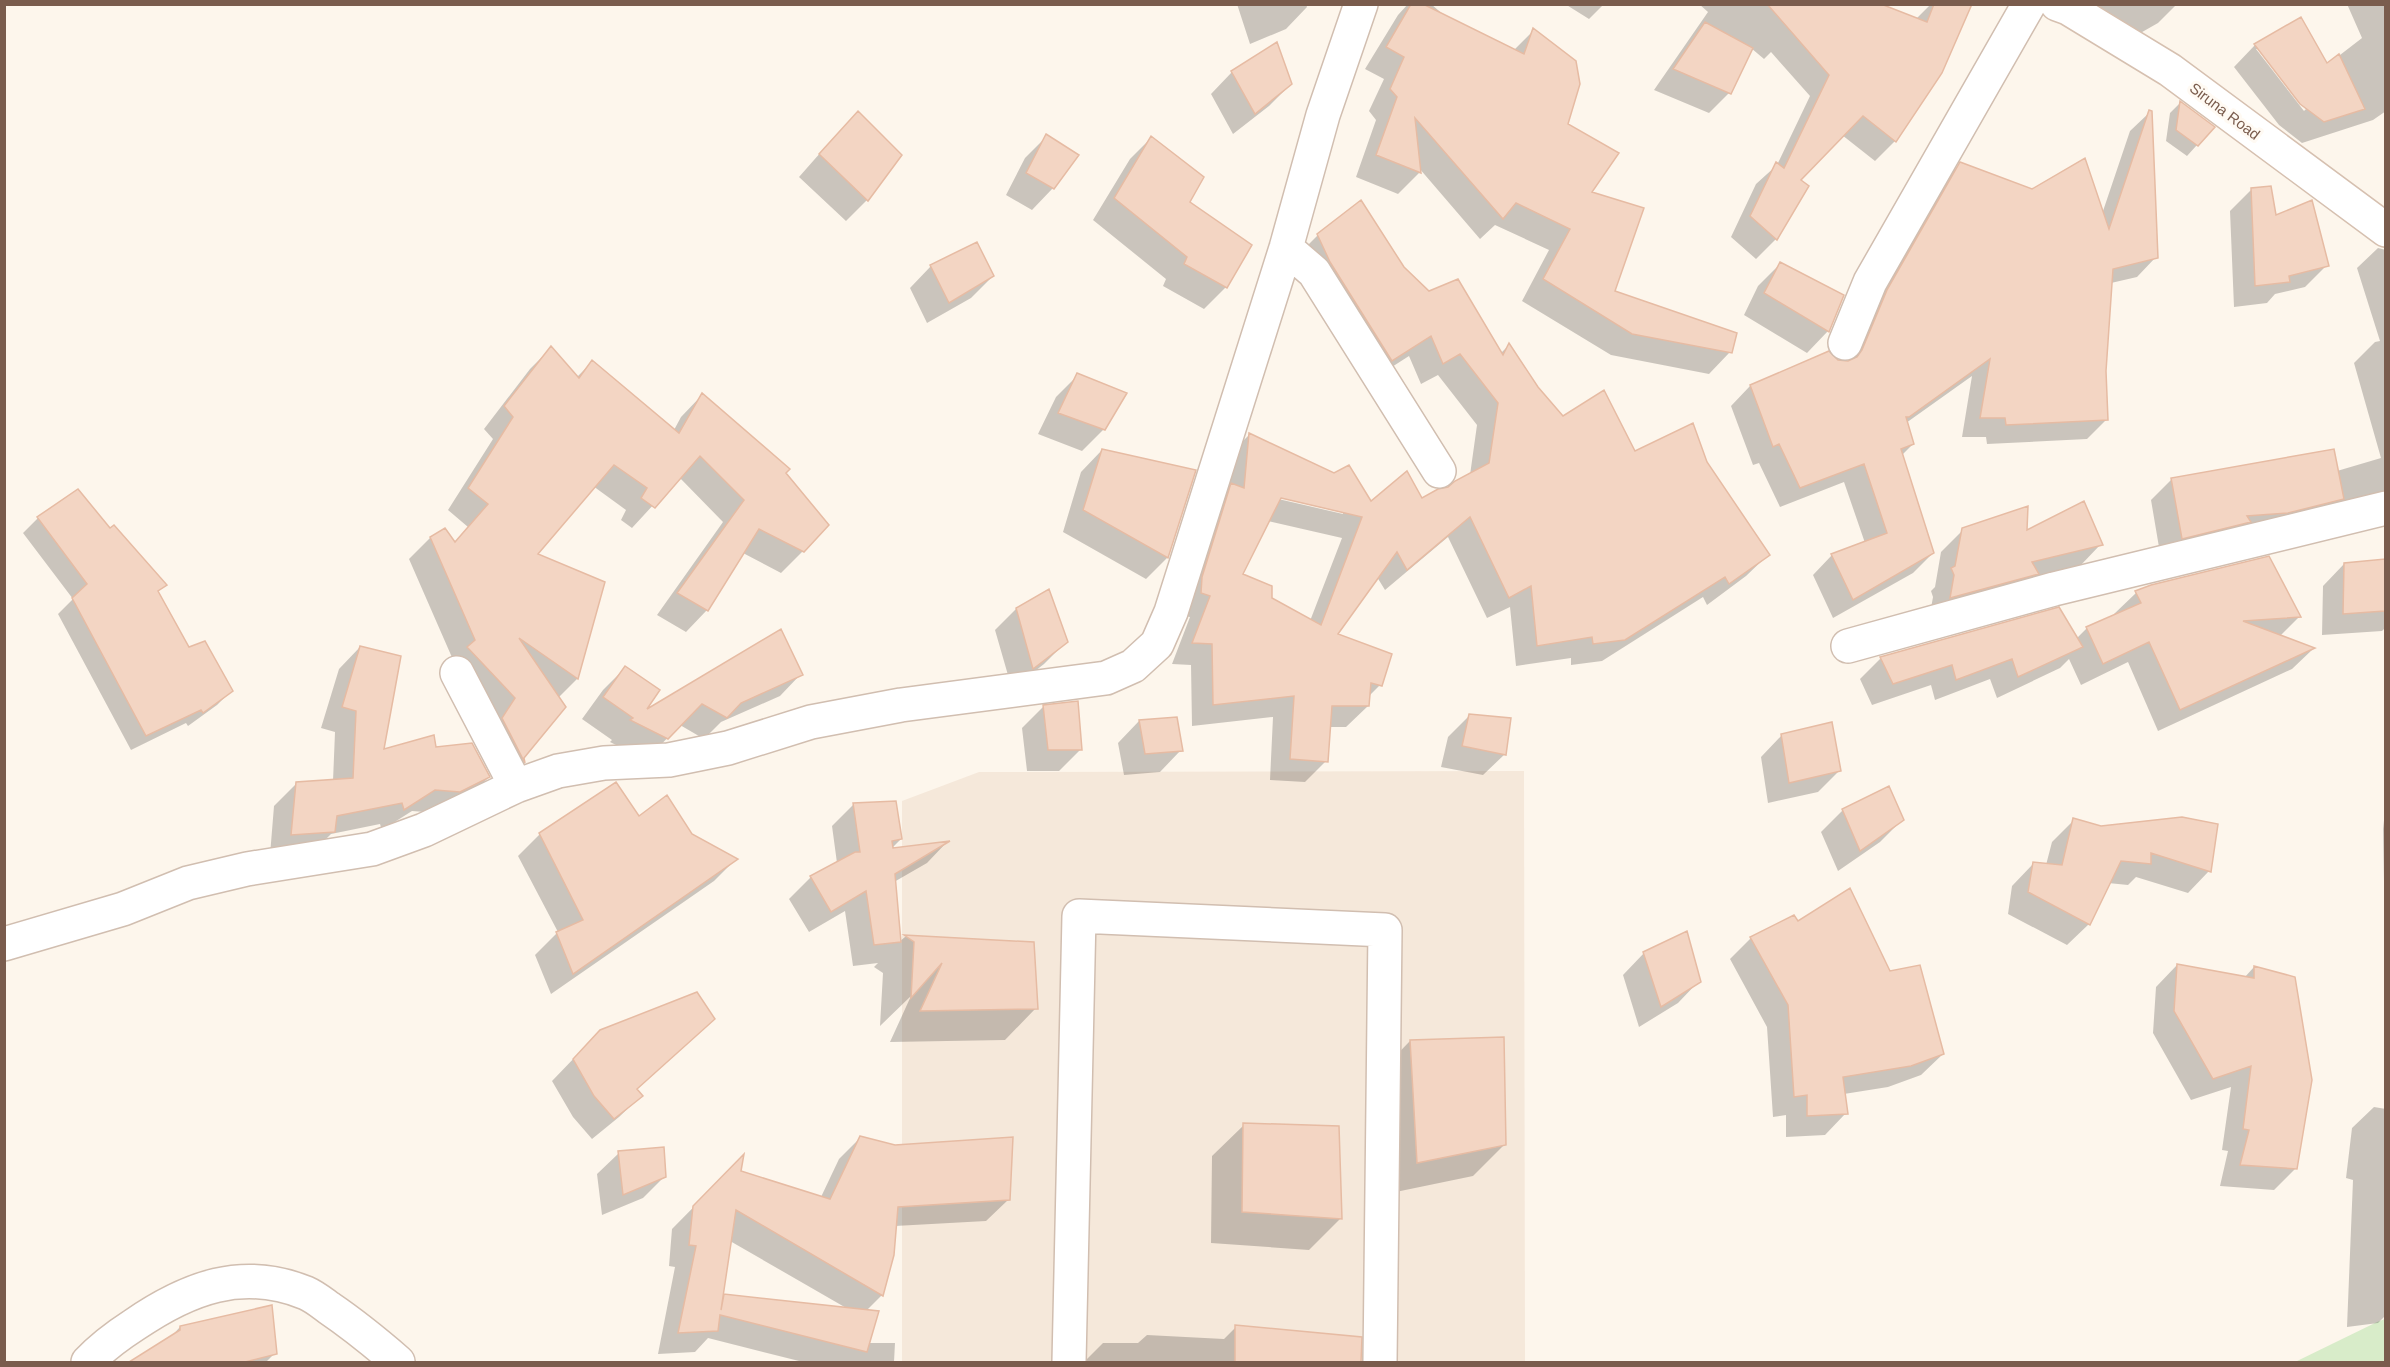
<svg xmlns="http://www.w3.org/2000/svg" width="2390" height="1367" font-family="Arial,sans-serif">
<rect width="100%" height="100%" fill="#fdf6ec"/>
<path fill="#f5e8da" d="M1524,771L1525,1362H902V801L979,772Z"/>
<path fill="#d8ecc9" d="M2385,1319V1362H2295L2377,1322Z"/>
<path fill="#0003" fill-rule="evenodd" d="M1237,4H1306L1307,7L1286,29L1250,44Z
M1408,4H1431L1446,17L1514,50L1534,30L1590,193L1613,292L1730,352L1709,374L1611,355L1522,301L1549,250L1495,225L1480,239L1419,168V173L1398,194L1356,177L1376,120L1369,111L1384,79L1365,69L1398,15Z
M1565,4H1604L1589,19Z
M1699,4H1877L1916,19L1931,4H1953L1895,141L1875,161L1842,135L1799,180L1776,239L1756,259L1731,237L1756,184L1777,165L1810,96L1771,52L1764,59L1751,48L1729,93L1709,113L1654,90L1708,12Z
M2066,4H2177L2158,23L2114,48Z
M2347,4H2386V111L2373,120L2302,143L2279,125L2234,67L2255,45L2327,65L2362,38ZM2256,49H2260L2306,109L2304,111Z
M1232,72L1291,84L1269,106L1233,134L1211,94Z
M2180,103L2197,145L2187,156L2166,141L2170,113Z
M2150,112L2156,257L2137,277L2111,283L2105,371L2107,419L2087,439L1987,444L1986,437H1962L1972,376L1906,423L1913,444L1902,455L1933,553L1913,573L1833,618L1813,575L1832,555L1865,543L1844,482L1780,507L1759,463L1753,465L1731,406L1750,386L1828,353L1838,362L1847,363L1868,311L1941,184L1960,164L2102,214L2130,131Z
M836,135L867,200L846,221L799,177Z
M1047,136L1053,188L1032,210L1006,195L1025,158Z
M1151,138L1188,203L1250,246L1226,287L1204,309L1163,286L1166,279L1093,220L1130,159Z
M2251,190L2275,217L2327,265L2305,287L2275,294L2267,303L2234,307L2230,211Z
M1318,235L1403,268L1500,354L1509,345L1537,388L1562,418L1634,453L1705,462L1768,555L1746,576L1707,605L1703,597L1602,661L1571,665V658L1516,666L1510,607L1487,618L1448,537L1385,590L1377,577L1335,635L1380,685L1368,697V706L1346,727H1329L1326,761L1305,782L1270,780L1273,717L1192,726L1191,665L1172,664L1190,617L1180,615L1228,456L1249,435L1371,504L1421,500L1449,489L1470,475L1477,425L1438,375L1421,384L1409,356L1370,381L1296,257ZM1274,495L1343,511V514L1274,498ZM1268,521L1342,538L1310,621L1270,599L1241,575Z
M2378,248L2386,250V510L2161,559L2151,500L2172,479L2337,471L2381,458L2354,363L2375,342L2380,341L2357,268Z
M1780,264L1828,331L1807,353L1744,315L1758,286Z
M931,266L993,276L971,298L927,323L910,288Z
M551,348L577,377L592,362L674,430L681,417L702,395L784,473L803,551L781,573L743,553L707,610L686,632L657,615L723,522L679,477L632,528L621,520L626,510L593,486L535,554L603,583L577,679L558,698L564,707L522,758L524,762L503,783L454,662L409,559L430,538L454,543L468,527L448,510L493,439L484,429L530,369Z
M1078,375L1104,429L1082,451L1038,434L1056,397Z
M1102,450L1194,471L1167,558L1146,579L1063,532L1081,472Z
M78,491L109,530L165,585L157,592L189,649L232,690L217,705L188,726L186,723L131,750L58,614L73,599L23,533L38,518Z
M1963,530L2025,532L2101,544L2080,566L2033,577L2016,595L1929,619L1933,597L1931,591L1935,587L1941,552Z
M2386,561V627L2382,631L2322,635L2323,586L2344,564Z
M2151,586L2299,617L2280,636L2313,649L2292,669L2158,731L2128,662L2081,685L2069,659L2060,668L1997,698L1990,679L1935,700L1931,685L1872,705L1860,679L1881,658L2076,639L2087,628L2115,616L2114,614L2136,593Z
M1016,609L1066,642L1044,664L1012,689L995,630Z
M360,647L382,751L435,749L489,777L467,799L437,813L412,811L382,830L380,824L331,834L312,853L270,855L274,806L296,784L333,781L335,732L321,728L339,669Z
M625,668L643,714L801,674L780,696L721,722L704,739L680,725L646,760L610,742L612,740L582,719L603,690Z
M1043,707L1081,749L1059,771H1027L1022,728Z
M1470,715L1505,754L1483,775L1441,767L1448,737Z
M1139,721L1181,750L1160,772L1124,775L1118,743Z
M1782,735L1839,771L1818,792L1768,803L1761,757Z
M2386,802V882H2384L2383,829Z
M853,805L901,839L890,850L946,843L927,863L894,882L899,942L905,937L1032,944L1036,1008L1005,1040L890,1042L911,996L880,1026L883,973L874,967L878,963L853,966L845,911L809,932L789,899L811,877L837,863L832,826Z
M1843,810L1902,820L1880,842L1838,871L1821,832Z
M639,819L691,835L735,860L714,881L551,994L535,955L558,932L518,856L540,834Z
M2074,820L2209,871L2188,893L2136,877L2128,885L2108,883L2089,924L2067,945L2008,914L2012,886L2033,864L2046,865L2052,842Z
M1798,923L1889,972L1943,1054L1921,1075L1888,1087L1844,1094L1846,1113L1825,1135L1786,1137V1115L1773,1117L1767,1027L1730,959L1751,938Z
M1644,953L1699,981L1678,1003L1639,1027L1623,975Z
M2177,965L2244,978L2254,967L2295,1169L2274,1190L2220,1186L2228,1151L2222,1150L2231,1087L2191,1100L2153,1033L2156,987Z
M691,1040L636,1090L641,1096L619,1117L592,1139L573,1117L552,1081L578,1054Z
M1410,1041L1505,1144L1473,1176L1386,1194L1379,1073Z
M2374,1107L2386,1109V1315L2378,1323L2347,1327L2353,1180L2346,1178L2352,1128Z
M1244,1125L1341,1218L1309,1250L1211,1243L1212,1156Z
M861,1137L1008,1200L986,1221L895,1226L882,1295L866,1311L868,1343H895L894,1362H803L708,1338L695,1352L658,1354L675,1267L669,1266L672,1229L742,1158L740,1172L821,1197L839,1159ZM730,1241L848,1309L724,1296L721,1299Z
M619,1153L665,1176L643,1198L602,1215L597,1174Z
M180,1327L275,1353L266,1362H132L167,1341Z
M1236,1327L1332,1336L1334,1362H1084L1103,1343H1138L1147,1335L1224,1339Z"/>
<path fill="#f3d5c3" stroke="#e6bba3" stroke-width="1.5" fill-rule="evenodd" d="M1411,4H1423L1524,54L1533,28L1576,61L1580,84L1568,124L1619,153L1592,192L1644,208L1615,291L1737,333L1732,353L1632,334L1543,279L1570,229L1516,203L1503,219L1415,118L1421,173L1376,155L1397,97L1390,89L1404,57L1386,47Z
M1767,4H1881L1927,22L1934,4H1972L1942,73L1896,142L1863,116L1801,180L1809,186L1777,240L1750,216L1776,162L1784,168L1829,75Z
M2301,17L2327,63L2339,54L2365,109L2324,122L2300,104L2254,44Z
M1705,22L1753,48L1731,94L1673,69Z
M1277,42L1292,84L1255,114L1231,71Z
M2180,101L2215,127L2198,146L2176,130Z
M2149,110L2152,111L2158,258L2113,269L2106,371L2108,420L2006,425L2005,418H1980L1990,359L1909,417H1906L1914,444L1901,449L1934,553L1853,600L1831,554L1887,533L1864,464L1800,488L1779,444L1773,447L1750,385L1829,351L1838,360L1848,361L1857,357L1862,350L1887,290L1960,162L2032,189L2085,158L2109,229Z
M858,111L902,155L868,201L819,154Z
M1046,134L1079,155L1054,189L1026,173Z
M1151,136L1204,177L1190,202L1252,245L1227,288L1184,264L1187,257L1114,198Z
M2271,186L2276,215L2312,200L2329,266L2289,276L2290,282L2255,286L2251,188Z
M1361,200L1404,267L1429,291L1458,279L1503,355L1509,343L1538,387L1563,416L1604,390L1635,451L1693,423L1707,462L1770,555L1729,584L1725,577L1625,640L1593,644L1592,637L1537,646L1531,586L1509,598L1470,517L1407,570L1397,552L1338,634L1392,654L1382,686L1371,683L1369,706H1332L1328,762L1290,759L1294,696L1213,705L1212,644L1192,643L1210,596L1201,593L1202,577L1231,483L1244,488L1249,433L1334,473L1349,465L1371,501L1407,471L1422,498L1438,489L1448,487L1455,481L1489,463L1498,403L1460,354L1443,364L1431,336L1392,361L1330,262L1317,234ZM1281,498L1362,517L1321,625L1272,598V586L1243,574Z
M977,242L994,276L949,303L930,265Z
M1780,262L1844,295L1829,332L1764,293Z
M551,346L579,378L592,360L679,433L702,393L790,469L786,473L829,525L804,552L759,529L708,611L677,593L744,500L700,456L655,508L641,498L647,488L614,465L538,554L605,582L578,679L519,638L566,707L524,758L525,763L502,718L515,698L467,647L475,640L430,537L445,528L455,542L488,504L468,488L513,417L504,406Z
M1077,373L1127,393L1105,430L1058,413Z
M1102,449L1196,470L1168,558L1083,510Z
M2334,449L2344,499L2288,513L2247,516L2251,522L2182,539L2171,478Z
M78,489L110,528L114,525L167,585L158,591L189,647L205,641L233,691L203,713L201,710L146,736L72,598L87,584L37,517Z
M2084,501L2103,545L2032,562L2039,574L1950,598L1954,575L1951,568L1955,566L1962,528L2028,506L2027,530Z
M2269,556L2301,617L2243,621L2315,648L2180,710L2149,642L2103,664L2086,627L2141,603L2135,591L2151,585Z
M2385,559V611L2343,614L2344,563Z
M1049,589L1068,642L1033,669L1016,608Z
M2059,607L2083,647L2018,677L2012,659L1956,680L1952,665L1893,684L1880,657Z
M781,629L803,675L741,703L727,718L702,704L668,739L630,720L633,718L603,697L625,666L660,690L647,709Z
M360,646L401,656L384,749L434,735L436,747L472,743L490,777L460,792L435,790L404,810L402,803L337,816L335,832L291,835L296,782L353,778L356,711L342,707Z
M1078,701L1082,750H1048L1043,705Z
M1469,714L1511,718L1506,755L1462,746Z
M1177,717L1183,751L1145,754L1139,720Z
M1832,722L1841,771L1789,783L1781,734Z
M616,782L639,816L667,795L692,834L738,859L573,974L556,932L583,920L539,833Z
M1889,786L1904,820L1860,851L1842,809Z
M896,801L902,839L892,841L893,848L950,841L895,874L901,942L874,945L866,891L831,912L810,876L855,852H860L853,803Z
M2182,817L2218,824L2211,872L2151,853V864L2121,861L2090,925L2028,892L2033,862L2062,865L2073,818L2101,826Z
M1850,888L1890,971L1920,965L1944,1054L1911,1066L1843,1077L1848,1114L1807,1116V1095L1794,1097L1788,1005L1750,937L1794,915L1798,921Z
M1687,931L1701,982L1661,1007L1643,952Z
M904,935L1034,942L1038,1009L920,1011L942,963L911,998L914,942Z
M2177,964L2254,978V966L2295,977L2312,1080L2297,1169L2240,1165L2249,1130L2243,1129L2251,1066L2213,1079L2174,1011Z
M697,992L715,1019L637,1089L643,1096L614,1119L594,1096L573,1059L600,1030Z
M1504,1037L1506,1145L1417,1163L1410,1040Z
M1243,1123L1339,1126L1342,1219L1242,1212Z
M860,1136L895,1145L1013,1137L1010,1200L898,1207L894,1255L883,1296L736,1210L721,1310L724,1294L879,1311L867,1352L720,1315L718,1331L678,1333L696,1246L689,1245L693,1206L744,1154L741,1171L830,1199Z
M664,1147L666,1177L623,1195L618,1151Z
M272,1305L277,1354L245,1362H129L180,1330V1326Z
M1235,1325L1362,1337L1361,1362H1235Z"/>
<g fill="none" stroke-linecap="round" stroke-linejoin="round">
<g stroke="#d1beb0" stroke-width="36">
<path id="street" d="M1286,248L1314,272L1439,471
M1845,343L1870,282L2029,4
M1848,646L2054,589L2386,508
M457,673L516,786
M4,944L123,909L188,883L247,869L372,849L424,830L516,786L558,771L604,763L669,760L728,748L811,722L901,705L1106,678L1133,666L1157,644L1171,612L1286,248L1323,115L1361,4
M88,1362C102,1347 117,1336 134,1325C188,1288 242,1267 306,1293C315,1297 322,1303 329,1308C354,1325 376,1343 398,1362
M1069,1362L1079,916L1385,930L1380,1362"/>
</g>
<g stroke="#d6c0b0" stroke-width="36">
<path id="secondary" d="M2057,4L2068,8L2170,70L2386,230"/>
</g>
<use href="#street" stroke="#fff" stroke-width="33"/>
<use href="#secondary" stroke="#fff" stroke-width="33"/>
</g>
<g text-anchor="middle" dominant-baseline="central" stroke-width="6" stroke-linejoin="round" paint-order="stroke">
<g font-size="15" fill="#7a5c4d" stroke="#fffaf3">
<text transform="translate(2225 111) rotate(37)">Siruna Road</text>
</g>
</g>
<rect width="2390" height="1367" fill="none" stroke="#7a5c4d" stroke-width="12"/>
</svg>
